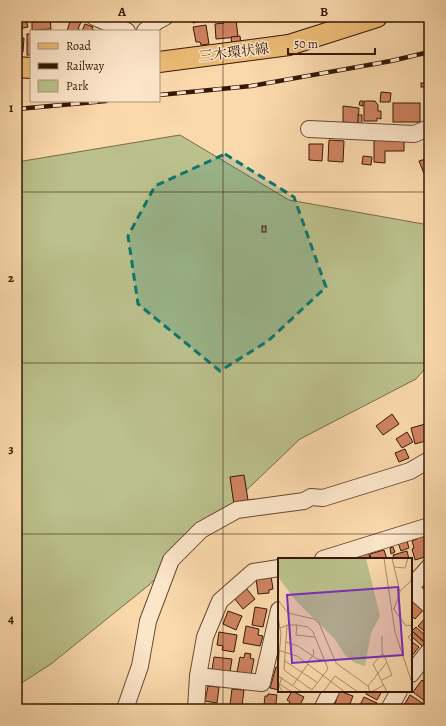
<svg xmlns="http://www.w3.org/2000/svg" width="446" height="726" font-family="Alegreya,'Noto Serif JP',serif">
<rect width="100%" height="100%" fill="#fad9ad"/>
<filter id="stains"><feTurbulence type="fractalNoise" baseFrequency=".005" numOctaves="4"/><feColorMatrix values="0 0 0 0 .2 0 0 0 0 .09 0 0 0 0 .02 0 0 0 .5 -.17"/></filter>
<radialGradient id="worn" r=".72"><stop offset=".6" stop-color="#630" stop-opacity="0"/><stop offset="1" stop-color="#630" stop-opacity=".3"/></radialGradient>
<polygon fill="#bbc08c" stroke="#786c48" points="180,135 289,200 429,225 429,364 416,379 300,439 234,502 149,585 51,664 17,686 17,162"/>
<g fill="#d08362" stroke="#361705">
<polygon points="17,17 25,17 28,27 18,29"/>
<polygon points="32,17 50,17 51,29 32,30"/>
<polygon points="191,17 200,17 201,21 193,23"/>
<polygon points="71,18 81,22 78,29 80,30 80,31 67,31"/>
<polygon points="236,19 238,37 216,39 215,24 224,23 224,20"/>
<polygon points="85,24 93,27 92,29 96,31 82,31"/>
<polygon points="206,25 209,44 201,45 200,42 196,42 193,27"/>
<rect x="27" y="34" width="4" height="21"/>
<polygon points="240,36 241,44 232,45 231,37"/>
<polygon points="17,38 24,38 23,52 17,52"/>
<rect x="421" y="83" width="8" height="4"/>
<polygon points="381,92 391,93 390,102 380,102"/>
<polygon points="360,101 363,101 363,106 359,105"/>
<polygon points="364,101 375,101 378,105 378,111 381,111 381,119 377,118 377,121 364,121"/>
<rect x="393" y="103" width="27" height="19"/>
<polygon points="343,106 359,108 358,123 343,122"/>
<rect x="358" y="115" width="4" height="9"/>
<polygon points="374,138 404,139 404,151 385,151 385,163 374,162"/>
<polygon points="329,140 344,141 343,162 328,161"/>
<polygon points="309,144 323,144 322,161 309,160"/>
<polygon points="363,156 372,157 371,165 362,164"/>
<polygon points="429,158 429,175 425,176 419,161"/>
<rect x="262" y="226" width="4" height="6"/>
<polygon points="392,414 399,424 383,435 376,426"/>
<polygon points="429,423 429,440 415,444 411,428"/>
<polygon points="407,432 413,442 402,448 396,439"/>
<polygon points="405,449 409,458 399,462 395,453"/>
<polygon points="244,475 248,500 234,505 230,477"/>
<polygon points="424,535 429,549 427,550 428,556 415,560 412,549 414,548 412,541 417,539 416,538"/>
<polygon points="407,541 409,548 401,551 398,543"/>
<polygon points="393,547 395,552 391,554 390,548"/>
<polygon points="384,550 387,559 371,559 370,554"/>
<polygon points="407,551 409,559 394,559 393,555"/>
<polygon points="368,552 370,558 359,559 358,555"/>
<polygon points="271,576 273,589 269,590 269,593 258,594 256,578"/>
<polygon points="429,582 429,598 421,591"/>
<polygon points="246,588 255,599 243,609 234,598"/>
<polygon points="415,600 425,608 415,619 411,615 411,604"/>
<polygon points="255,607 267,609 263,627 252,625"/>
<polygon points="228,611 242,616 236,630 223,624"/>
<polygon points="428,615 429,616 429,635 418,626"/>
<polygon points="246,626 259,629 258,635 263,636 260,646 243,643"/>
<polygon points="416,627 429,639 426,643 412,631"/>
<polygon points="412,631 425,643 422,646 411,636"/>
<polygon points="219,632 237,635 234,652 222,650 223,646 217,645"/>
<polygon points="411,641 419,647 411,657"/>
<polygon points="245,653 251,654 250,658 254,659 251,675 237,672 240,657 244,658"/>
<polygon points="214,657 232,659 230,672 212,670"/>
<polygon points="276,667 279,668 279,690 270,688"/>
<polygon points="429,671 429,680 426,677"/>
<polygon points="422,680 429,685 429,698 426,702 413,692"/>
<polygon points="208,686 219,687 217,703 205,701"/>
<polygon points="232,689 244,690 242,706 230,705"/>
<polygon points="292,691 304,697 298,709 286,708 290,702 287,700"/>
<polygon points="339,691 353,696 350,704 352,705 351,709 337,708 338,705 335,704"/>
<polygon points="367,691 382,691 377,700 366,694"/>
<polygon points="268,694 277,695 275,709 266,709 267,705 264,705 265,696 268,696"/>
<polygon points="410,695 424,704 421,709 407,709 403,707"/>
<polygon points="364,697 377,703 374,709 358,709"/>
<polygon points="203,705 216,707 216,709 202,709"/>
<polygon points="223,707 238,709 223,709"/>
</g>
<g fill="none" stroke-linecap="round" stroke-linejoin="round">
<defs>
<g id="minor">
<polyline points="94,17 127,31"/>
<polyline points="145,31 156,22 165,17"/>
<polyline points="309,129 414,134 429,128"/>
<polyline points="323,559 429,526"/>
<polyline points="411,587 429,567"/>
<polyline points="411,589 429,605"/>
<polyline points="411,674 429,651"/>
<polyline points="198,676 262,683 279,610"/>
<polyline points="125,709 140,666 148,621 171,560 201,530 237,510 304,501 311,497 323,498 410,471 429,460"/>
<polyline points="196,709 198,676 205,637 220,601 253,572 279,568"/>
<polyline points="322,709 331,691"/>
<polyline points="389,709 399,691"/>
</g>
<g id="major">
<polyline points="159,62 289,45 377,17"/>
<polyline points="17,67 31,68"/>
</g>
</defs>
<use href="#minor" stroke="#67482f" stroke-width="18"/>
<use href="#major" stroke="#361705" stroke-width="22"/>
<use href="#minor" stroke="#fce6ca" stroke-width="16"/>
<use href="#major" stroke="#edbc76" stroke-width="20"/>
<defs>
<g id="rail">
<polyline points="159,95 251,86 391,61 429,52"/>
<polyline points="17,109 106,101"/>
</g>
</defs>
<use href="#rail" stroke="#361705" stroke-width="4.5"/>
<use href="#rail" stroke="#fce6ca" stroke-width="3" stroke-dasharray="9" stroke-linecap="butt"/>
</g>
<path fill="#0f766e" fill-opacity="0.2" stroke="#0f766e" stroke-width="3" stroke-dasharray="8 5" stroke-linejoin="round" d="M 225,154 L 294,197 L 326,287 L 268,341 L 220,371 L 138,304 L 128,236 L 155,186 Z"/>
<path fill="none" stroke="#361705" stroke-width="1" stroke-opacity="0.55" d="M 223,17 L 223,709M 17,192 L 429,192M 17,363 L 429,363M 17,534 L 429,534"/>
<g text-anchor="middle" stroke-width="3" stroke-linejoin="round" paint-order="stroke">
<g font-size="14" fill="#361705" stroke="#fce6ca">
<text transform="translate(234 52) rotate(-7)" y="5">三木環状線</text>
</g>
</g>
<g transform="translate(278 558)">
<rect width="134" height="134" fill="#fad9ad"/>
<path d="M 0,0 L 88,0 L 102,58 L 93,75 L 87,108 L 77,105 L 67,97 L 56,80 L 19,44 L 0,19 Z" fill="#bbc08c"/>
<path fill="none" stroke="#ac8b6a" stroke-width="1" d="M 106,0 L 117,74 L 134,125M 114,0 L 122,34 L 116,51M 116,9 L 127,10 L 130,0M 133,23 L 134,10M 122,33 L 134,22M 0,42 L 10,55 L 36,61 L 41,65 L 58,105 L 90,128 L 92,134M 115,50 L 128,68 L 132,67 L 134,69M 0,59 L 3,76 L 0,110M 19,67 L 18,77 L 36,79M 0,71 L 9,67 L 19,67 L 30,69 L 35,74 L 50,111 L 34,132 L 6,112 L 9,67M 134,75 L 130,79 L 134,84M 8,84 L 20,88 L 39,101 L 45,102M 0,92 L 19,98 L 67,134M 105,95 L 95,106 L 109,134M 7,103 L 40,125M 29,105 L 36,96 L 35,91M 0,118 L 24,134M 4,119 L 1,128 L 5,134M 104,122 L 114,117 L 109,105M 0,125 L 14,134M 15,127 L 30,106M 90,128 L 109,104 L 104,94 L 104,78M 45,134 L 57,118 L 80,134M 93,134 L 106,127"/>
<path fill="#7b2cbf" fill-opacity="0.15" stroke="#7b2cbf" stroke-width="2" d="M 120,29 L 125,97 L 14,105 L 9,37 Z"/>
<rect width="134" height="134" fill="none" stroke="#361705" stroke-width="2"/>
</g>
<rect width="446" height="726" fill="none" stroke="#fad9ad" stroke-width="44"/>
<rect x="30" y="30" width="130" height="72" fill="#fce6ca" stroke="#ad937b"/>
<rect x="38" y="43" width="20" height="6" fill="#edbc76" stroke="#ad937b"/>
<text x="66" y="50" font-size="12" fill="#361705">Road</text>
<rect x="38" y="63" width="20" height="6" fill="#361705" stroke="#ad937b"/>
<text x="66" y="70" font-size="12" fill="#361705">Railway</text>
<rect x="38" y="80" width="20" height="12" fill="#bbc08c" stroke="#ad937b"/>
<text x="66" y="90" font-size="12" fill="#361705">Park</text>
<path d="M288 48v6h87v-6" fill="none" stroke="#361705" stroke-width="2"/>
<text x="294" y="48" font-size="12" fill="#361705" stroke="#fce6ca" stroke-width="3" paint-order="stroke">50 m</text>
<rect x="22" y="22" width="402" height="682" fill="none" stroke="#361705" stroke-width="1.5"/>
<g font-size="13" text-anchor="middle" font-weight="bold" fill="#361705">
<text x="122" y="16">A</text>
<text x="324" y="16">B</text>
<text x="11" y="112">1</text>
<text x="11" y="282">2</text>
<text x="11" y="453">3</text>
<text x="11" y="623">4</text>
</g>
<rect width="100%" height="100%" filter="url(#stains)"/>
<rect width="100%" height="100%" fill="url(#worn)"/>
</svg>
